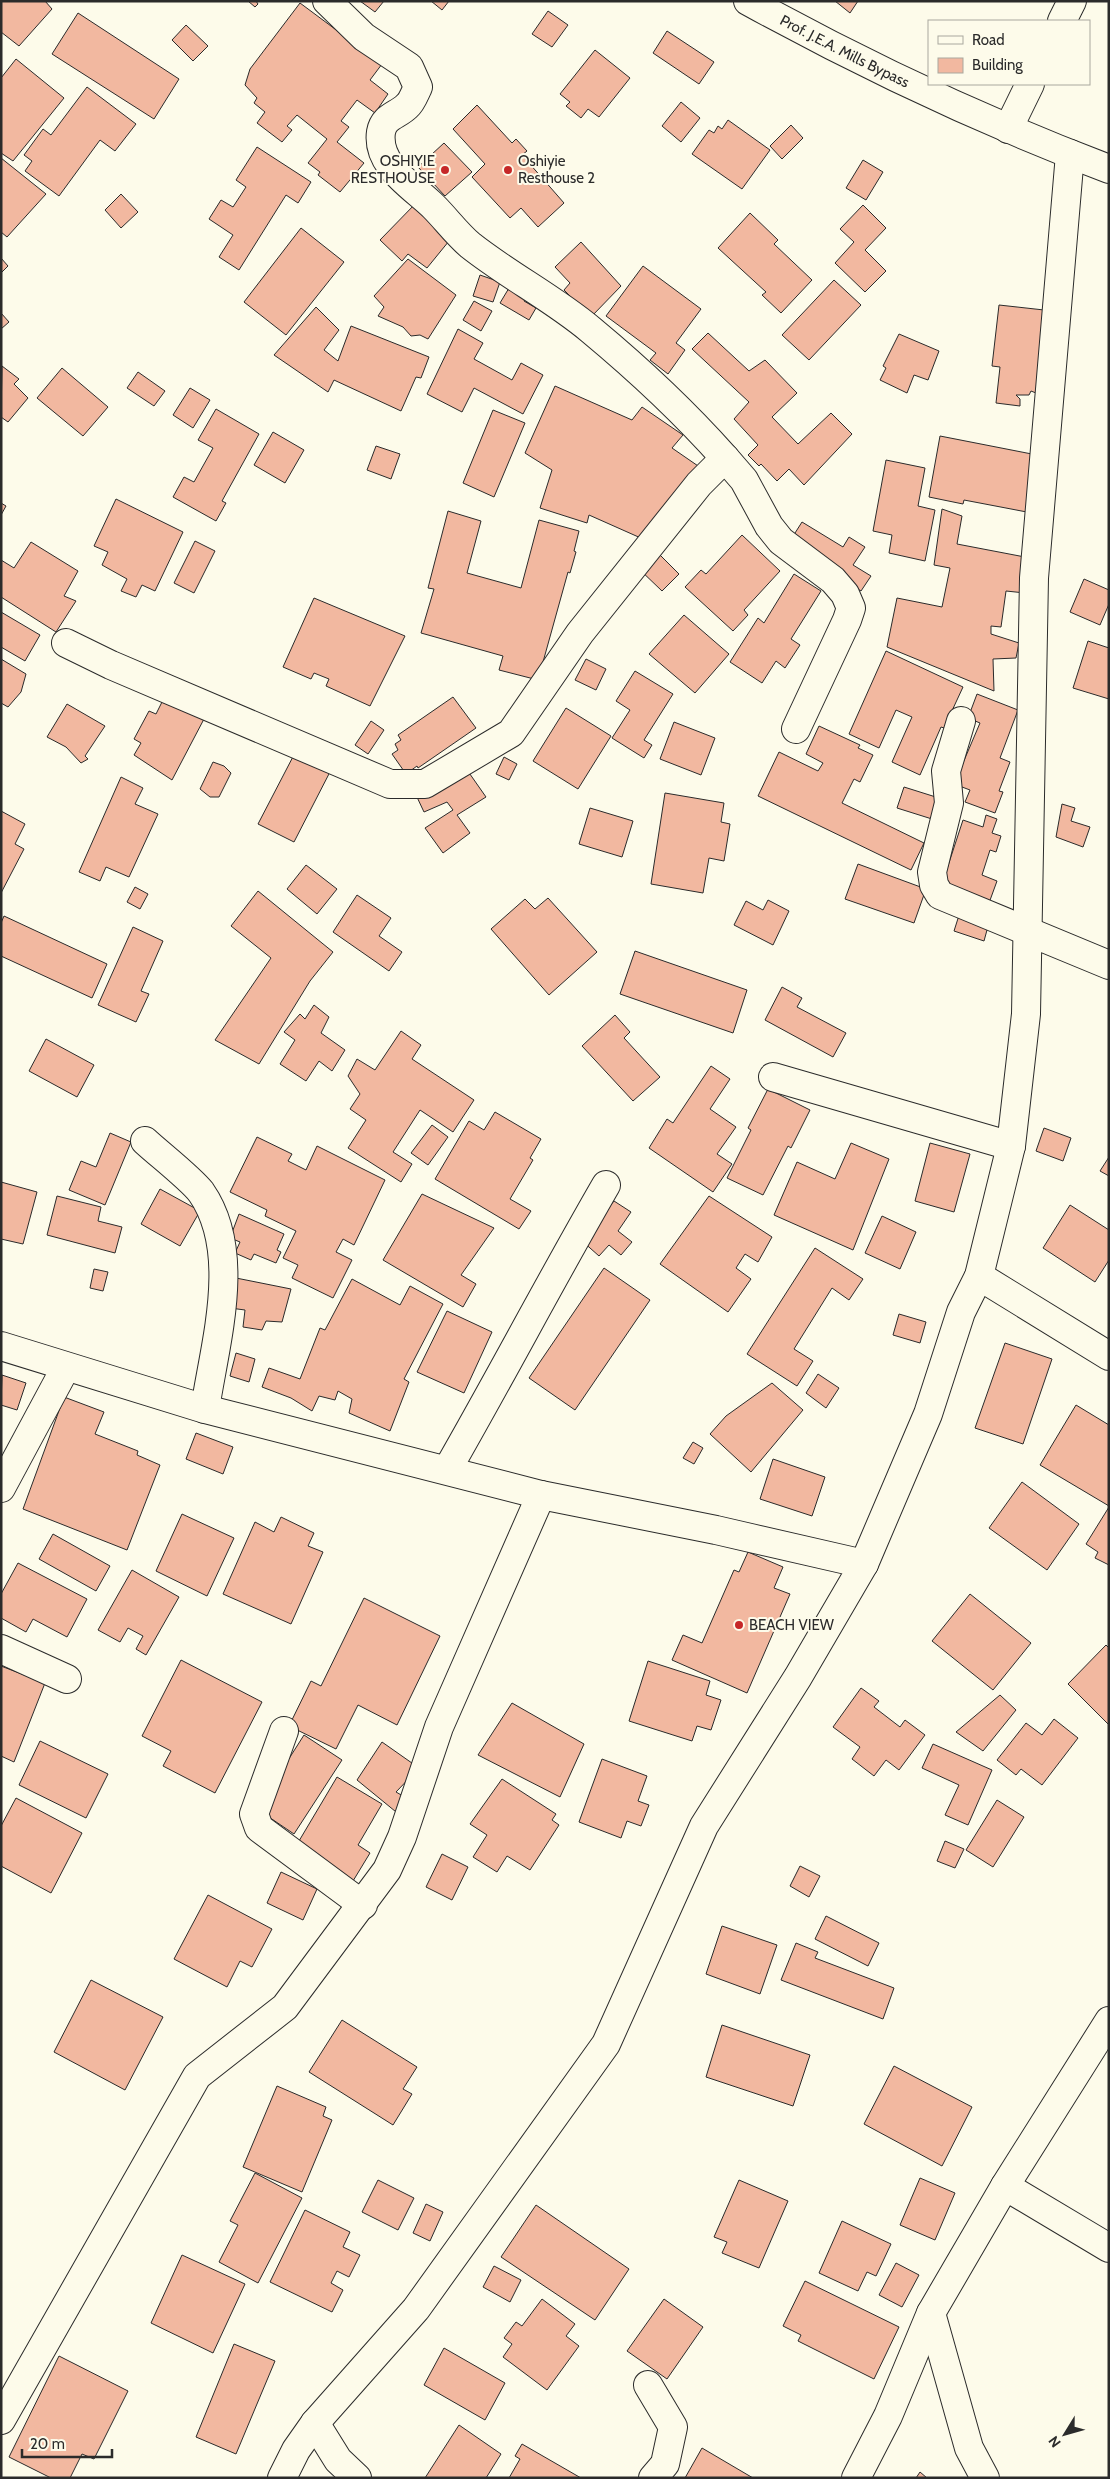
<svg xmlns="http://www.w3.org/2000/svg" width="1110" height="2479" font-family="Cabin,sans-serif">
<rect width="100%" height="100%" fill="#fdfbea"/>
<g fill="#f2b8a0" stroke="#2b2b2b">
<polygon points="1,1 45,1 52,9 19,46 1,32"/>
<polygon points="248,1 256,1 258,4 255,7"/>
<polygon points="360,1 384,1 375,12"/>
<polygon points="431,1 449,1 442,10"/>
<polygon points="835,1 858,1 850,13"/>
<polygon points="300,3 382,64 370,80 388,94 375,113 357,100 341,121 349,127 337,142 364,163 340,192 318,175 320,172 308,163 327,139 297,115 287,126 292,130 282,142 257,123 265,112 254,103 257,98 245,85 250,69"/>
<polygon points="548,11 568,25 552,47 532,34"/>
<polygon points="78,13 179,79 154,119 52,54"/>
<polygon points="186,25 208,46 193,61 172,40"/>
<polygon points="667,31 714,62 699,84 653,53"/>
<polygon points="595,50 630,78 599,117 588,109 581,118 566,106 570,102 560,94"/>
<polygon points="16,59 64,98 13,161 1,153 1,78"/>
<polygon points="87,87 136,124 115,151 100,140 59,196 25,171 32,161 24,155 43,129 51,135"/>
<polygon points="681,102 700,118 681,142 662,126"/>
<polygon points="477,105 512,143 516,139 527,151 522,155 564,203 538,227 521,208 510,218 472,177 485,164 453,129"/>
<polygon points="728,120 770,150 742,189 692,154 709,130 714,133 718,126 722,129"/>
<polygon points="791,125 803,138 782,159 770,146"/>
<polygon points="444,143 472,172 445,196 418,167"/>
<polygon points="257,147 311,182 298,203 286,195 239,270 219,257 233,235 209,219 221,200 233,207 246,187 236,180"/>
<polygon points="1,158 46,194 7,237 1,232"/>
<polygon points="863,160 883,172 866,200 846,188"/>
<polygon points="121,194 138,212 121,228 105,210"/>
<polygon points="417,202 444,223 437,231 449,241 427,268 408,254 402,261 380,240"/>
<polygon points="863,205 886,228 865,250 886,271 865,292 835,263 854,242 840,229"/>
<polygon points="750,213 778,240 774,244 812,280 781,313 762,295 766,292 718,248"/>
<polygon points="301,228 344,262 286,335 244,302"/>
<polygon points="581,242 621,286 591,317 564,290 570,283 555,267"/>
<polygon points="1,258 8,266 1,273"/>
<polygon points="408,259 456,295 428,339 420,335 411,336 403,327 378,316 384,307 374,296"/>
<polygon points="643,266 701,309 676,343 685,350 668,374 650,360 656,353 606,316"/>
<polygon points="480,275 500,282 493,302 473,296"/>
<polygon points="834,280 861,305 809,360 782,335"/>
<polygon points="512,283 529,293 524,301 536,308 529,320 500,303"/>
<polygon points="474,301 492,311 481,331 463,320"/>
<polygon points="999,305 1044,310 1036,393 1031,391 1029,395 1016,395 1020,399 1020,406 996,403 1000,367 992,366"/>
<polygon points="316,307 339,330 324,350 338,361 351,326 429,357 421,378 416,377 401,411 334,380 328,392 274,355"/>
<polygon points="1,313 9,322 1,329"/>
<polygon points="458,329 483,343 474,359 512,380 521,363 543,375 523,414 474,388 462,412 427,394"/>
<polygon points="708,333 749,371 765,360 797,393 772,417 798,444 831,413 852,434 804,485 789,469 777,481 761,464 759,466 748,455 758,445 734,419 749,402 692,349"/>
<polygon points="899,334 939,351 928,380 914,375 907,393 880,380 886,368 883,366"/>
<polygon points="2,366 19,379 14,384 28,398 8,422 1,417"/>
<polygon points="62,368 108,407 83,436 37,398"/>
<polygon points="138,372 165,391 154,406 127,388"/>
<polygon points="555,386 632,420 642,407 683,435 672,448 701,468 643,539 589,515 587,523 540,508 552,470 525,453"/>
<polygon points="190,388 210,400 193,428 173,415"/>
<polygon points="216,409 259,434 222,501 226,503 216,521 173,497 184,477 194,482 213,448 198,440"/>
<polygon points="493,410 525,423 494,497 463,483"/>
<polygon points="273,432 304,450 285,483 254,465"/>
<polygon points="940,436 1042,456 1032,513 964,500 963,504 929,497"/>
<polygon points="376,446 400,454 391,479 367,470"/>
<polygon points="886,460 925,468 918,506 935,510 925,561 889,553 892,535 873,531"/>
<polygon points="116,499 183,532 155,591 142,585 136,597 121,591 127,579 102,565 108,552 94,546"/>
<polygon points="1,503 6,506 1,515"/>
<polygon points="942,509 962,516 957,544 1030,558 1025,593 1006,591 1001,627 991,626 991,634 1019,643 1016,658 993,659 994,691 887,647 897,598 942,607 950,568 934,565"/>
<polygon points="448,511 481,521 467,573 521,588 539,520 579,531 574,551 576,552 570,573 568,572 538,680 499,670 503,656 421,633 434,589 428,588"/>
<polygon points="802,522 843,547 849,537 865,547 853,565 871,576 861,591 788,544"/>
<polygon points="742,535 780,571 744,610 748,615 733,631 685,587 701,570 706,574"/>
<polygon points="195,541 215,551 194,593 174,583"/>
<polygon points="31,542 78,571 64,596 76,601 56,632 1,597 1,560 14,568"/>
<polygon points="654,549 679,574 662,591 637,567"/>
<polygon points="794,574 821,591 791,639 800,645 785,668 776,661 762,683 730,662 758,618 764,623"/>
<polygon points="1084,579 1109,590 1109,604 1100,625 1070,612"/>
<polygon points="314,598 405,636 370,706 326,686 329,679 314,673 311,679 283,667"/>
<polygon points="1,612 40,635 25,661 1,647"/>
<polygon points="684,615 729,654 695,693 649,654"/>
<polygon points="1088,641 1109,648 1109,699 1073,688"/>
<polygon points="886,651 963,687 944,728 941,727 920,775 892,762 912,717 896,710 879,748 849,734"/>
<polygon points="1,659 26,674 21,692 8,707 1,703"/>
<polygon points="586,659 606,669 596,690 575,680"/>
<polygon points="635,671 673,694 644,740 652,745 644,758 612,738 630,710 616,701"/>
<polygon points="977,694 1018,710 1000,758 1010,762 999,791 1003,792 995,813 965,802 970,790 954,784 980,723 968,718"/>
<polygon points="453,697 476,728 418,768 417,766 406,774 392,754 398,750 395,744 401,740 398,735"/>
<polygon points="162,702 204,719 172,780 134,755 141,743 134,739 149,711 156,714"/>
<polygon points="67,704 105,726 85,756 88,759 81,763 66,747 47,737"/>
<polygon points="566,708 611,736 578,789 533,761"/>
<polygon points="371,721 384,730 368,754 355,745"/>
<polygon points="674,722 715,738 701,775 660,759"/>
<polygon points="819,726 860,745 858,748 873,755 860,782 854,779 842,803 924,843 911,870 758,796 779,752 818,771 823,763 806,754"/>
<polygon points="297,749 332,768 294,842 258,824"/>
<polygon points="504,757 517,764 509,780 496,774"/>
<polygon points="213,762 224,766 231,773 219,797 210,797 200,789"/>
<polygon points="465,767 486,797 457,815 470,833 443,853 425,828 453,810 447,802 424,812 416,795"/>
<polygon points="121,777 143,788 135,804 158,814 129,877 106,867 100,881 79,872"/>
<polygon points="904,787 939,798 932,819 897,808"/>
<polygon points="665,793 724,803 721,822 730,824 724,861 709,858 703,893 651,884"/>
<polygon points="1062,804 1075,808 1071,821 1090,827 1083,847 1056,837"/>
<polygon points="590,808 633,821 622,857 579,844"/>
<polygon points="1,811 25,824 15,844 24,849 1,893"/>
<polygon points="986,815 997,819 992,833 1001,836 996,852 990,850 982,875 997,881 989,903 941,887 963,820 983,827"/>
<polygon points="858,864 926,889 914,923 845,899"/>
<polygon points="306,865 337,889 317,914 287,889"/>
<polygon points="135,887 148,894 140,909 127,902"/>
<polygon points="258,891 333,952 310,981 259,1064 215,1040 271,958 231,926"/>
<polygon points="357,895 391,918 379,936 402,952 389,971 333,932"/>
<polygon points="548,898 597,952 549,995 491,929 525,899 535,909"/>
<polygon points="768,900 789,911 773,945 734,925 746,901 763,910"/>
<polygon points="961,909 990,919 984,941 954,931"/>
<polygon points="4,916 107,964 92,998 1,956 1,923"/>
<polygon points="133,927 163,941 141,991 149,994 136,1022 98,1005"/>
<polygon points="635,951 747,990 733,1033 620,994"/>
<polygon points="782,987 802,998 797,1007 846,1033 833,1057 765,1020"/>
<polygon points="314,1005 329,1017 321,1033 345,1050 332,1071 319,1061 306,1081 280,1064 295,1040 284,1032 300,1014 305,1019"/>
<polygon points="615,1015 630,1032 624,1038 660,1077 633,1101 582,1046"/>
<polygon points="401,1031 421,1045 412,1059 474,1100 453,1132 420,1110 393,1152 412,1164 401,1182 348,1148 366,1120 350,1109 360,1094 348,1076 357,1059 375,1070"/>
<polygon points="46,1039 94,1065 77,1097 29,1071"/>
<polygon points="711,1066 730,1079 710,1109 736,1127 717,1154 732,1164 713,1192 649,1148 667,1119 673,1123"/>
<polygon points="768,1089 810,1110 791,1148 788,1146 763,1195 727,1178 751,1130 748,1128"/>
<polygon points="495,1112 541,1139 530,1158 533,1160 510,1199 531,1211 519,1229 435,1179 469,1121 484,1130"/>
<polygon points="432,1125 448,1137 428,1165 411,1153"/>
<polygon points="1044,1128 1071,1138 1063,1161 1036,1151"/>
<polygon points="110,1133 131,1142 105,1205 69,1190 81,1161 96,1167"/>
<polygon points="257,1137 292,1154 288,1161 306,1170 317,1146 385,1180 354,1245 343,1239 336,1252 352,1260 333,1298 292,1278 298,1265 283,1258 296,1231 265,1216 267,1210 230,1192"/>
<polygon points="851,1143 889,1159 853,1250 774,1215 797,1162 835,1179"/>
<polygon points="930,1143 970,1154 954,1212 915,1201"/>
<polygon points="1109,1157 1109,1176 1100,1171"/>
<polygon points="1,1182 37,1192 23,1244 1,1239"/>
<polygon points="160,1189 200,1211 180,1246 141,1224"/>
<polygon points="422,1194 494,1228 461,1275 476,1284 463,1307 383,1260"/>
<polygon points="57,1196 101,1207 98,1221 122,1227 115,1253 47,1235"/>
<polygon points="709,1196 772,1237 758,1262 745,1254 736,1268 751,1279 728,1312 660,1264"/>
<polygon points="614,1201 631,1212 618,1231 632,1242 621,1255 609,1245 599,1256 581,1240"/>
<polygon points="1070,1205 1109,1230 1109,1260 1095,1282 1043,1248"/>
<polygon points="239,1214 284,1234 277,1250 281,1252 276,1263 254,1254 251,1260 235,1253 240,1242 230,1238"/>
<polygon points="882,1216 916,1232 900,1269 865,1253"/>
<polygon points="815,1248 863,1279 849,1300 832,1288 794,1349 813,1361 797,1386 747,1354"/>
<polygon points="604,1268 650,1300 575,1410 529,1378"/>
<polygon points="94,1269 108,1272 103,1291 90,1288"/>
<polygon points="236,1278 291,1289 282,1322 266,1321 262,1330 243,1327 245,1310 230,1308"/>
<polygon points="352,1279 400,1305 410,1286 443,1304 404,1379 409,1382 390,1431 349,1413 352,1399 338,1391 335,1400 319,1396 312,1411 291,1398 262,1387 269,1368 300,1379 320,1328 325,1330"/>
<polygon points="447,1311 492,1332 464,1393 417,1372"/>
<polygon points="899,1314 926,1322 920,1343 893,1335"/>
<polygon points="1005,1343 1052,1359 1023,1444 975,1428"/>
<polygon points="236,1353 255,1359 249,1382 230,1376"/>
<polygon points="818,1374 839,1388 826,1408 806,1393"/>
<polygon points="2,1375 26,1383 17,1410 1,1405"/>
<polygon points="772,1383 803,1410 751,1472 710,1434 726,1416"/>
<polygon points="64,1397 104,1412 95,1434 138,1451 137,1455 160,1465 127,1550 23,1509"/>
<polygon points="1076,1405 1109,1425 1109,1506 1040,1465"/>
<polygon points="196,1433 233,1447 223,1474 186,1459"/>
<polygon points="693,1442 703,1448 694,1464 683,1458"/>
<polygon points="773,1459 825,1477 812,1516 760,1499"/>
<polygon points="1022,1482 1079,1524 1047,1570 989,1528"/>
<polygon points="1109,1507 1109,1565 1095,1558 1098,1552 1086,1544"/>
<polygon points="182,1514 234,1538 207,1596 156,1571"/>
<polygon points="281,1517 314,1533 308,1546 323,1552 291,1624 223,1594 255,1522 274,1532"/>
<polygon points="53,1534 110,1566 96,1591 39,1559"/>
<polygon points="748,1552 783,1567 774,1588 790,1594 747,1693 672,1660 683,1635 702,1643 734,1570 739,1572"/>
<polygon points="18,1563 87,1599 67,1637 33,1619 26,1632 1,1618 1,1594"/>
<polygon points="132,1570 179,1597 146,1655 136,1649 143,1636 128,1628 120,1642 98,1630"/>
<polygon points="970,1594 1031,1643 993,1690 932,1641"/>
<polygon points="364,1598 440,1636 397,1725 358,1705 336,1749 289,1726 311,1681 321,1686"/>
<polygon points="1106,1645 1109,1648 1109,1725 1068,1684"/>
<polygon points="181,1660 262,1702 215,1793 163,1766 171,1751 142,1736"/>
<polygon points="648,1661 710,1681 706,1695 721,1700 711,1730 697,1726 692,1741 629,1721"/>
<polygon points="1,1666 45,1683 14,1762 1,1756"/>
<polygon points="861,1688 879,1701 874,1707 900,1727 905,1720 925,1735 899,1770 886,1760 874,1776 852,1759 860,1747 833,1727"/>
<polygon points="1000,1695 1016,1710 983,1751 956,1732"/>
<polygon points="512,1703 584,1744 560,1797 478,1755"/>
<polygon points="1054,1719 1078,1738 1042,1785 1021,1769 1016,1775 997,1760 1026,1723 1042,1735"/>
<polygon points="304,1735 342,1760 294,1834 257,1809"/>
<polygon points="40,1741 108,1774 86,1818 19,1785"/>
<polygon points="382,1742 419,1768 396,1792 410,1800 401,1816 357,1780"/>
<polygon points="933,1744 992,1770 968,1825 945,1815 959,1785 922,1768"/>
<polygon points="602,1759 647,1776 638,1801 649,1805 641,1826 627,1821 621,1838 579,1822"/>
<polygon points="337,1777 382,1804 358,1845 370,1853 353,1881 296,1846"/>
<polygon points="502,1779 556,1814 552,1820 559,1825 530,1870 507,1856 497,1872 473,1857 487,1835 470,1824"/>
<polygon points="16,1798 82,1833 51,1893 1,1866 1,1826"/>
<polygon points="997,1800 1024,1817 993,1867 966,1850"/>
<polygon points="945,1841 964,1849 955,1868 937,1861"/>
<polygon points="442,1854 468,1867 452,1900 426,1887"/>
<polygon points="800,1866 820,1876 809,1897 790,1886"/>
<polygon points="281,1872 317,1889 303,1920 267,1903"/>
<polygon points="208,1895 272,1929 252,1967 240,1961 227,1987 174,1959"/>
<polygon points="826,1916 879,1943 868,1966 815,1939"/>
<polygon points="722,1926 777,1945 760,1994 706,1974"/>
<polygon points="796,1943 818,1952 815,1958 894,1988 883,2019 781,1980"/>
<polygon points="91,1980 163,2017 125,2090 54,2052"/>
<polygon points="342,2020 417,2067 403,2089 412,2094 393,2125 309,2072"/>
<polygon points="722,2025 810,2055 793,2106 706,2077"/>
<polygon points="894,2066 972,2107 942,2166 864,2124"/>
<polygon points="277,2086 326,2107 323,2116 332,2120 302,2192 243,2167"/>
<polygon points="255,2173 302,2198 258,2283 219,2262 238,2225 230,2221"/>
<polygon points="920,2178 955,2193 935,2240 900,2225"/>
<polygon points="378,2180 414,2198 398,2230 362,2212"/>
<polygon points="739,2180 788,2201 759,2268 722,2253 727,2242 714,2237"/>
<polygon points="426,2204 443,2212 430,2241 413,2233"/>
<polygon points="536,2205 629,2269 595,2320 501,2257"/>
<polygon points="305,2210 350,2232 343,2247 360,2255 349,2277 337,2271 331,2283 343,2290 332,2312 270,2282"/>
<polygon points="842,2221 891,2244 876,2276 867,2272 858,2291 819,2273"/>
<polygon points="182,2255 245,2284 213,2353 151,2323"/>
<polygon points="896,2263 919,2275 902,2307 879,2295"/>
<polygon points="494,2266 521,2280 510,2302 483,2287"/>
<polygon points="805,2281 899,2327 874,2379 798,2341 801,2335 783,2326"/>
<polygon points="542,2299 575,2324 566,2336 579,2346 547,2390 503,2357 512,2344 504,2338 516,2322 522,2326"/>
<polygon points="664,2299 703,2327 667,2379 627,2351"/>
<polygon points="234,2344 275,2361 236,2454 196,2437"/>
<polygon points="444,2348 505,2383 485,2420 424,2385"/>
<polygon points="59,2356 128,2391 94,2459 82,2454 70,2478 51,2478 9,2457"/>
<polygon points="459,2425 501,2454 486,2478 425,2478"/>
<polygon points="522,2444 581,2478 509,2478 520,2459 515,2456"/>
<polygon points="702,2448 753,2478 685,2478"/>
<polygon points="920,2472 927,2478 916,2478"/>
</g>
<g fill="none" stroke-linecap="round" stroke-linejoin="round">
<defs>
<g id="street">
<path d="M 327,1 L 364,37 L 409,67 L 418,87 C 415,93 412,102 407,106 C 397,116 384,116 381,132 C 376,166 414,187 434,207 C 446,219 457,234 470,245 C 509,276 553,298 591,330 C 638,369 684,412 725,458"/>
<polyline points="1062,21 1072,1"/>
<polyline points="1008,129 1030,84"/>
<polyline points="66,643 111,665 390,784 425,784 511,733 580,633 699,484 725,458 744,480 769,526 781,541 833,580 845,594 851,608 847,620 796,729"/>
<polyline points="961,721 946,771 949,803 932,872 934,885 940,895 1109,965"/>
<polyline points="773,1077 1011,1146"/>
<path d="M 145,1141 C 159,1154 190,1178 201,1192 C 243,1252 215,1342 205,1409"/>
<polyline points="979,1276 1109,1356"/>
<polyline points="1,1346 205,1409 541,1495 716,1530 864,1564"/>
<path d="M 447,1470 C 501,1376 551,1280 606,1185"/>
<polyline points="1,1488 66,1367"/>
<polyline points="1,1649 67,1679"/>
<polyline points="284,1731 254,1814 259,1828 363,1905"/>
<polyline points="1005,2186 1109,2248"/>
<polyline points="931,2313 969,2448 985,2478"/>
<polyline points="648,2385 673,2427 665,2464 653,2478"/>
<polyline points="1,2420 197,2076 285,2007 387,1870 402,1837 439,1727 541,1495"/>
<polyline points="315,2423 338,2460 357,2478"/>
<polyline points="282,2478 296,2450 315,2423 416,2309 606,2044 704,1826 798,1677 864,1564 928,1414 961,1312 979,1276 1011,1146 1026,1014 1034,578 1070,154"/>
<polyline points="856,2478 888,2416 931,2313 1005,2186 1109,2021"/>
</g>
<g id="secondary">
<path id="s1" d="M 748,1 C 864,65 985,122 1109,169"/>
</g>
</defs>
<use href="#street" stroke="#2b2b2b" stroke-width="30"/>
<use href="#secondary" stroke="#2b2b2b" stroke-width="30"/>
<use href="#street" stroke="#fdfbea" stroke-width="28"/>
<use href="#secondary" stroke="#fdfbea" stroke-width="28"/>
</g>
<g fill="#c62828" stroke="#fdfbea" stroke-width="2">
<circle cx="445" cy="170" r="5"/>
<circle cx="508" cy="170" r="5"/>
<circle cx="739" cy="1625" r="5"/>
</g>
<g text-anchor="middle" stroke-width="4" stroke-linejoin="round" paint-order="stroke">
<g font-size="15" fill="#2b2b2b" stroke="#fdfbea">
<text dy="5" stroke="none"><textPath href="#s1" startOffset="109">Prof. J.E.A. Mills Bypass</textPath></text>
</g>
<g font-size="15" fill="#2b2b2b" stroke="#fdfbea" text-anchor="start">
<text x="435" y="166" text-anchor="end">OSHIYIE<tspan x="435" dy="17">RESTHOUSE</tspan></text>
<text x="518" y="166">Oshiyie<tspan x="518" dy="17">Resthouse 2</tspan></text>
<text x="749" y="1630">BEACH VIEW</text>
</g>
</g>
<rect width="1110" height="2479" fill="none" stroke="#2b2b2b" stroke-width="5"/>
<rect x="928" y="20" width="162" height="65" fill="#fdfbea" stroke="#a9a89e"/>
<rect x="938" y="36" width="25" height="8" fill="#fdfbea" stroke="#a9a89e"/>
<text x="972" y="45" font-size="15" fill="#2b2b2b">Road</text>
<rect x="938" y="58" width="25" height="15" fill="#f2b8a0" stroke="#a9a89e"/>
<text x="972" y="70" font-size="15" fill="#2b2b2b">Building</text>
<g transform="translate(1065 2434) rotate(233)" stroke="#fdfbea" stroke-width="4" paint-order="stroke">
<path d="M0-4L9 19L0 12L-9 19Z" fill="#2b2b2b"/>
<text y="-8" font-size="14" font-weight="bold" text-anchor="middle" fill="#2b2b2b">N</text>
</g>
<path d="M22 2449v8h90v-8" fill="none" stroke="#2b2b2b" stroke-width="2.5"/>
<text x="30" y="2449" font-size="15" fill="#2b2b2b" stroke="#fdfbea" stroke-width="4" paint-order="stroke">20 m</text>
</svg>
